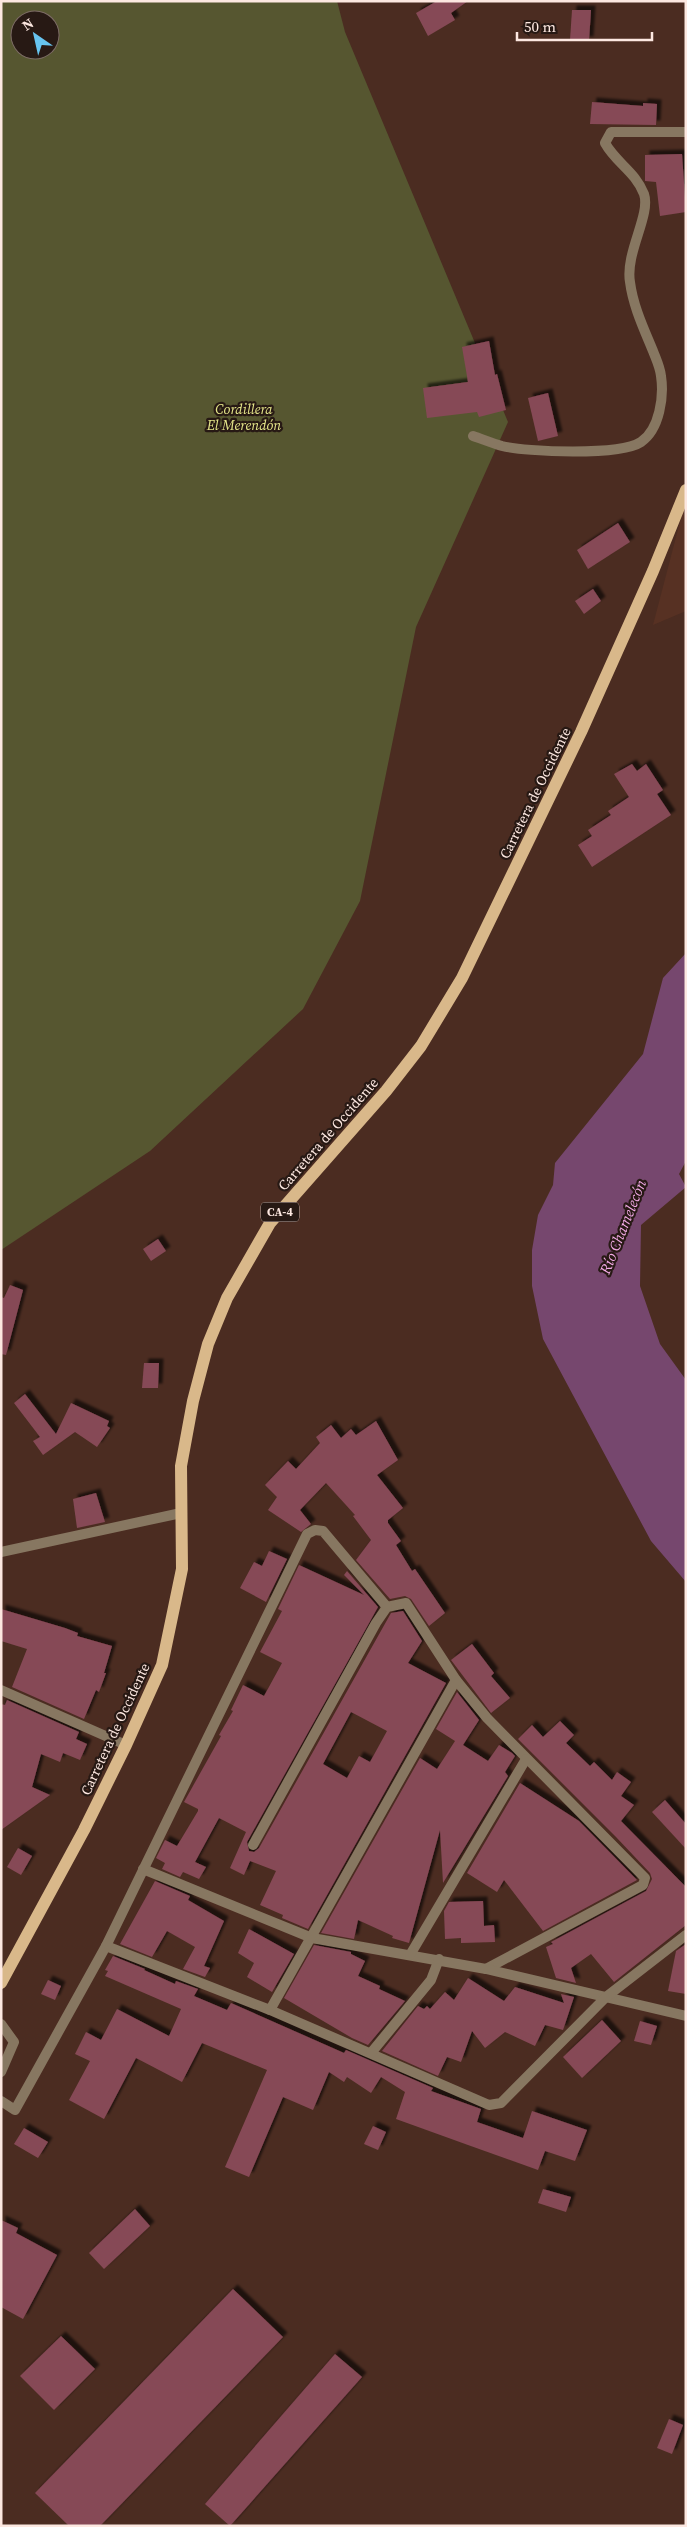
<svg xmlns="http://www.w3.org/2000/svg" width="687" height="2527" font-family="'Source Serif 4',serif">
<defs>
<filter id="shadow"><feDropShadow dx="4.5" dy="-4.5" stdDeviation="1" flood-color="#0009"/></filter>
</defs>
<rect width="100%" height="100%" fill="#4b2c21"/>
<polygon fill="#573123" points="686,499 686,611 653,625"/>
<path fill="#565630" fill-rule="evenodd" d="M 1,1 L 337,1 L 345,32 L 508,422 L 416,627 L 360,901 L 303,1009 L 150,1151 L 1,1250 ZM 20,20 L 50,20 L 50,50 L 20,50 Z"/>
<polygon fill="#76476e" points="686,953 686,1161 679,1174 686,1187 641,1225 640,1286 660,1344 686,1380 686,1582 651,1541 543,1339 532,1286 532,1250 538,1215 553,1185 555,1163 643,1054 663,978"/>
<g fill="#864956" fill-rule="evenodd" filter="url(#shadow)">
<polygon points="437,1 468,1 451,13 455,20 428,36 416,13"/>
<polygon points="572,10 591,10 589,41 570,40"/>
<polygon points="592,102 643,106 643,103 657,104 656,125 590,124"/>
<polygon points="682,154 686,212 660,216 656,182 645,181 645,155"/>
<polygon points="489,341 495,375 497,374 506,410 479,417 477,412 427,418 423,388 468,382 462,347"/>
<polygon points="548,393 558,436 538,441 528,398"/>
<polygon points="618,523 630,542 588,569 577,550"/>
<polygon points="593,589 601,601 584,614 575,601"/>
<polygon points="632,764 637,771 646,764 663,790 657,794 671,815 592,867 578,845 592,836 588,830 611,815 608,811 629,797 614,774"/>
<polygon points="158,1239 166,1251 151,1261 143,1249"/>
<polygon points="10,1285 23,1290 6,1355 1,1354 1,1297 4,1298"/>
<polygon points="144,1363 159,1363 158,1388 142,1388"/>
<polygon points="25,1394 56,1434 71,1403 109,1421 107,1426 110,1428 97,1447 75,1432 43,1455 33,1441 40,1437 14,1403"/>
<polygon points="376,1421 398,1460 377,1475 403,1508 388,1520 388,1523 401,1541 396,1545 412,1571 415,1569 445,1613 429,1626 411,1599 405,1596 390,1599 356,1560 371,1540 353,1516 355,1515 326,1483 300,1510 311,1524 301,1532 268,1510 277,1497 265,1485 288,1461 296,1469 320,1443 316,1437 331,1425 341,1438 351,1429 356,1435"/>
<polygon points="96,1493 105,1522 77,1528 73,1499"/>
<polygon points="269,1551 287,1559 266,1602 240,1588 254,1562 262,1566"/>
<path d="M 299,1565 L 364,1595 L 344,1575 L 347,1571 L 378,1607 L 247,1842 L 249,1851 L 254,1852 L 259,1848 L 391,1613 L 403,1611 L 422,1641 L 408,1663 L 446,1683 L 308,1929 L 282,1918 L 283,1915 L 260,1905 L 276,1871 L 250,1861 L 244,1875 L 230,1868 L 246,1832 L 219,1818 L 195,1862 L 206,1867 L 199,1879 L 183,1872 L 180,1877 L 162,1869 L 165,1863 L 156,1858 L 165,1840 L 177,1846 L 198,1811 L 198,1809 L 184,1802 L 221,1736 L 219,1735 L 233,1711 L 231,1710 L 243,1685 L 264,1696 L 282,1663 L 260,1652 L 282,1611 L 278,1609 ZM 351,1712 L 387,1731 L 370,1762 L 359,1756 L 347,1778 L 323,1764 Z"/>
<polygon points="1,1609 65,1628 78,1633 77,1636 112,1646 104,1673 106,1673 99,1692 96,1690 84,1719 12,1687 27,1649 1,1641"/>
<polygon points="472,1644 494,1673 491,1676 510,1698 491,1713 451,1660"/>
<polygon points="457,1692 479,1720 463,1745 488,1761 499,1745 512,1753 515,1756 505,1772 508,1776 443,1883 440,1830 409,1943 392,1938 393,1936 358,1920 354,1939 321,1933 420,1758 437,1769 455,1741 436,1729"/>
<polygon points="7,1700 79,1732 76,1739 87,1744 80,1760 63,1753 60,1762 41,1754 32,1787 50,1795 1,1830 1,1704 5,1705"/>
<polygon points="560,1721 574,1735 566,1743 590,1766 594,1762 612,1780 617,1772 631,1782 621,1796 634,1805 621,1821 686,1887 686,1925 614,1982 591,1954 571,1968 576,1983 556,1978 546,1947 553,1944 551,1942 646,1891 652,1879 650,1873 616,1837 518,1739 532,1725 543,1737"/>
<polygon points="520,1783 579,1821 637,1880 543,1931 504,1880 497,1892 467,1873"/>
<polygon points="665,1800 686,1824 686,1849 652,1812"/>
<polygon points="18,1848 32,1856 21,1875 7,1867"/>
<polygon points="155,1881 190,1896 188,1900 224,1921 204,1966 210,1968 205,1977 183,1969 195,1947 167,1931 152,1957 120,1944"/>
<polygon points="483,1901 484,1926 494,1925 495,1942 461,1943 461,1938 445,1939 444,1911 449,1902"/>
<polygon points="249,1929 294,1954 272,1992 247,1977 254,1963 238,1953"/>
<polygon points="686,1944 686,1994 668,1991 676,1951"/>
<polygon points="314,1945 351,1952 351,1954 365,1961 358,1976 380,1986 379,1989 405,2001 368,2045 352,2038 284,1998"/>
<polygon points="113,1956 145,1969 144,1970 175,1984 176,1981 198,1989 194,1996 227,2010 231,2003 344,2053 346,2050 433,2088 431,2091 481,2109 477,2122 523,2138 532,2111 587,2130 575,2161 545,2151 538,2170 468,2145 396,2119 405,2092 381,2077 371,2093 347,2077 344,2082 329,2072 313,2110 283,2097 249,2177 225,2167 267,2070 202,2043 182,2082 136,2058 104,2119 69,2100 90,2061 75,2054 86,2032 101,2040 117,2009 169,2036 181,2009 105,1976 108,1971 105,1970"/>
<polygon points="468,1978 504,2001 515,1987 564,2003 561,1994 574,1997 563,2030 545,2025 535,2046 505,2032 485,2048 472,2031 461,2062 447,2057 438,2076 382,2051 418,2006 424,2009 427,2006 430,2009 445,1992 454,2000"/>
<polygon points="48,1980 61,1986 55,2000 41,1994"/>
<polygon points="602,2020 621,2041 582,2078 563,2057"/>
<polygon points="640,2021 657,2026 651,2045 634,2041"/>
<polygon points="373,2126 386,2132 378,2150 364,2144"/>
<polygon points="24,2128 48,2142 38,2158 14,2144"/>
<polygon points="543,2189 571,2197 566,2212 538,2203"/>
<polygon points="135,2209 150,2226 104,2269 89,2253"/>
<polygon points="1,2220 18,2228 16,2233 57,2255 23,2319 1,2307"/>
<polygon points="233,2289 283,2337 100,2526 69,2526 35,2493"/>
<polygon points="61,2336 95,2369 54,2410 20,2376"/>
<polygon points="335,2354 362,2377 230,2526 205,2504"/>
<polygon points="669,2419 683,2425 672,2454 657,2448"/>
</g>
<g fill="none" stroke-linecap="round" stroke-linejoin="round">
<g stroke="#877761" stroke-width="10">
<path d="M 473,436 C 482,439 492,443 502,446 C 527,452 620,456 641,442 C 660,429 664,396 661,376 C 660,367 656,359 653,351 C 644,329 633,306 630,282 C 625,253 651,215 644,194 C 635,171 616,163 605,143 L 611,132 L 686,132"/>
<polyline points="1,1552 181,1513"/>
<polyline points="1,1690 126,1745"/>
<polyline points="253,1845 376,1623 387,1607 406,1603 456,1680 487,1718 645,1878 643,1885 486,1969"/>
<polyline points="143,1869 312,1938 486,1969 686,2016"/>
<polyline points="106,1946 270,2010 489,2105 501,2103 606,1997 686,1935"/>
<polyline points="410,1955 526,1759"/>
<polyline points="270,2010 456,1680"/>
<polyline points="1,2024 14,2042 1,2072"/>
<polyline points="371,2053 431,1980 439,1959"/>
<polyline points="1,2101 15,2110 106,1946 307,1534 315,1530 323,1531 387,1607"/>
</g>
<polyline stroke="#d9b88a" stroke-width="12" points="1,1983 84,1830 126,1745 162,1665 182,1569 181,1466 193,1401 208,1344 227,1298 270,1223 386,1091 421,1046 462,978 581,732 653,571 686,490"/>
</g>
<g text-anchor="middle" stroke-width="4.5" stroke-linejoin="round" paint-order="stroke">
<rect fill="#271914" stroke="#bdaaa4" stroke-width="1" x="261" y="1202.5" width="38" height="19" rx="4"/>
<g font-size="12" font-weight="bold" fill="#fde8e1">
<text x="280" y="1216">CA-4</text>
</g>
<g font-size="14" font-style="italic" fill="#e5e68a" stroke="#271914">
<text x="244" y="414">Cordillera<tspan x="244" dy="16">El Merendón</tspan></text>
</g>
<g font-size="14" fill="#fde8e1" stroke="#271914">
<text transform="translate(535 793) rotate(-64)" y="5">Carretera de Occidente</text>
<text transform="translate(328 1134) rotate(-49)" y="5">Carretera de Occidente</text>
<text transform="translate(115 1729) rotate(-65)" y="5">Carretera de Occidente</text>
</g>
<g font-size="15" font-style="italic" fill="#f2aae6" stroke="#271914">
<text transform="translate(623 1227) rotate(-68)" y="5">Río Chamelecón</text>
</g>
</g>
<rect width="687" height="2527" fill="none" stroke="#fde8e1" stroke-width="5"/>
<g transform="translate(35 35) rotate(326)"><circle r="24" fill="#271914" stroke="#7d6c66"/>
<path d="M0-4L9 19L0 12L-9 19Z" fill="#67c4f0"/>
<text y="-8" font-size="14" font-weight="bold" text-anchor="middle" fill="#fde8e1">N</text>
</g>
<path d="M517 32v8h135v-8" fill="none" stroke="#fde8e1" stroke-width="2.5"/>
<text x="524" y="32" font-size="15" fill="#fde8e1" stroke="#271914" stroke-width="4" paint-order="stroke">50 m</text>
</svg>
